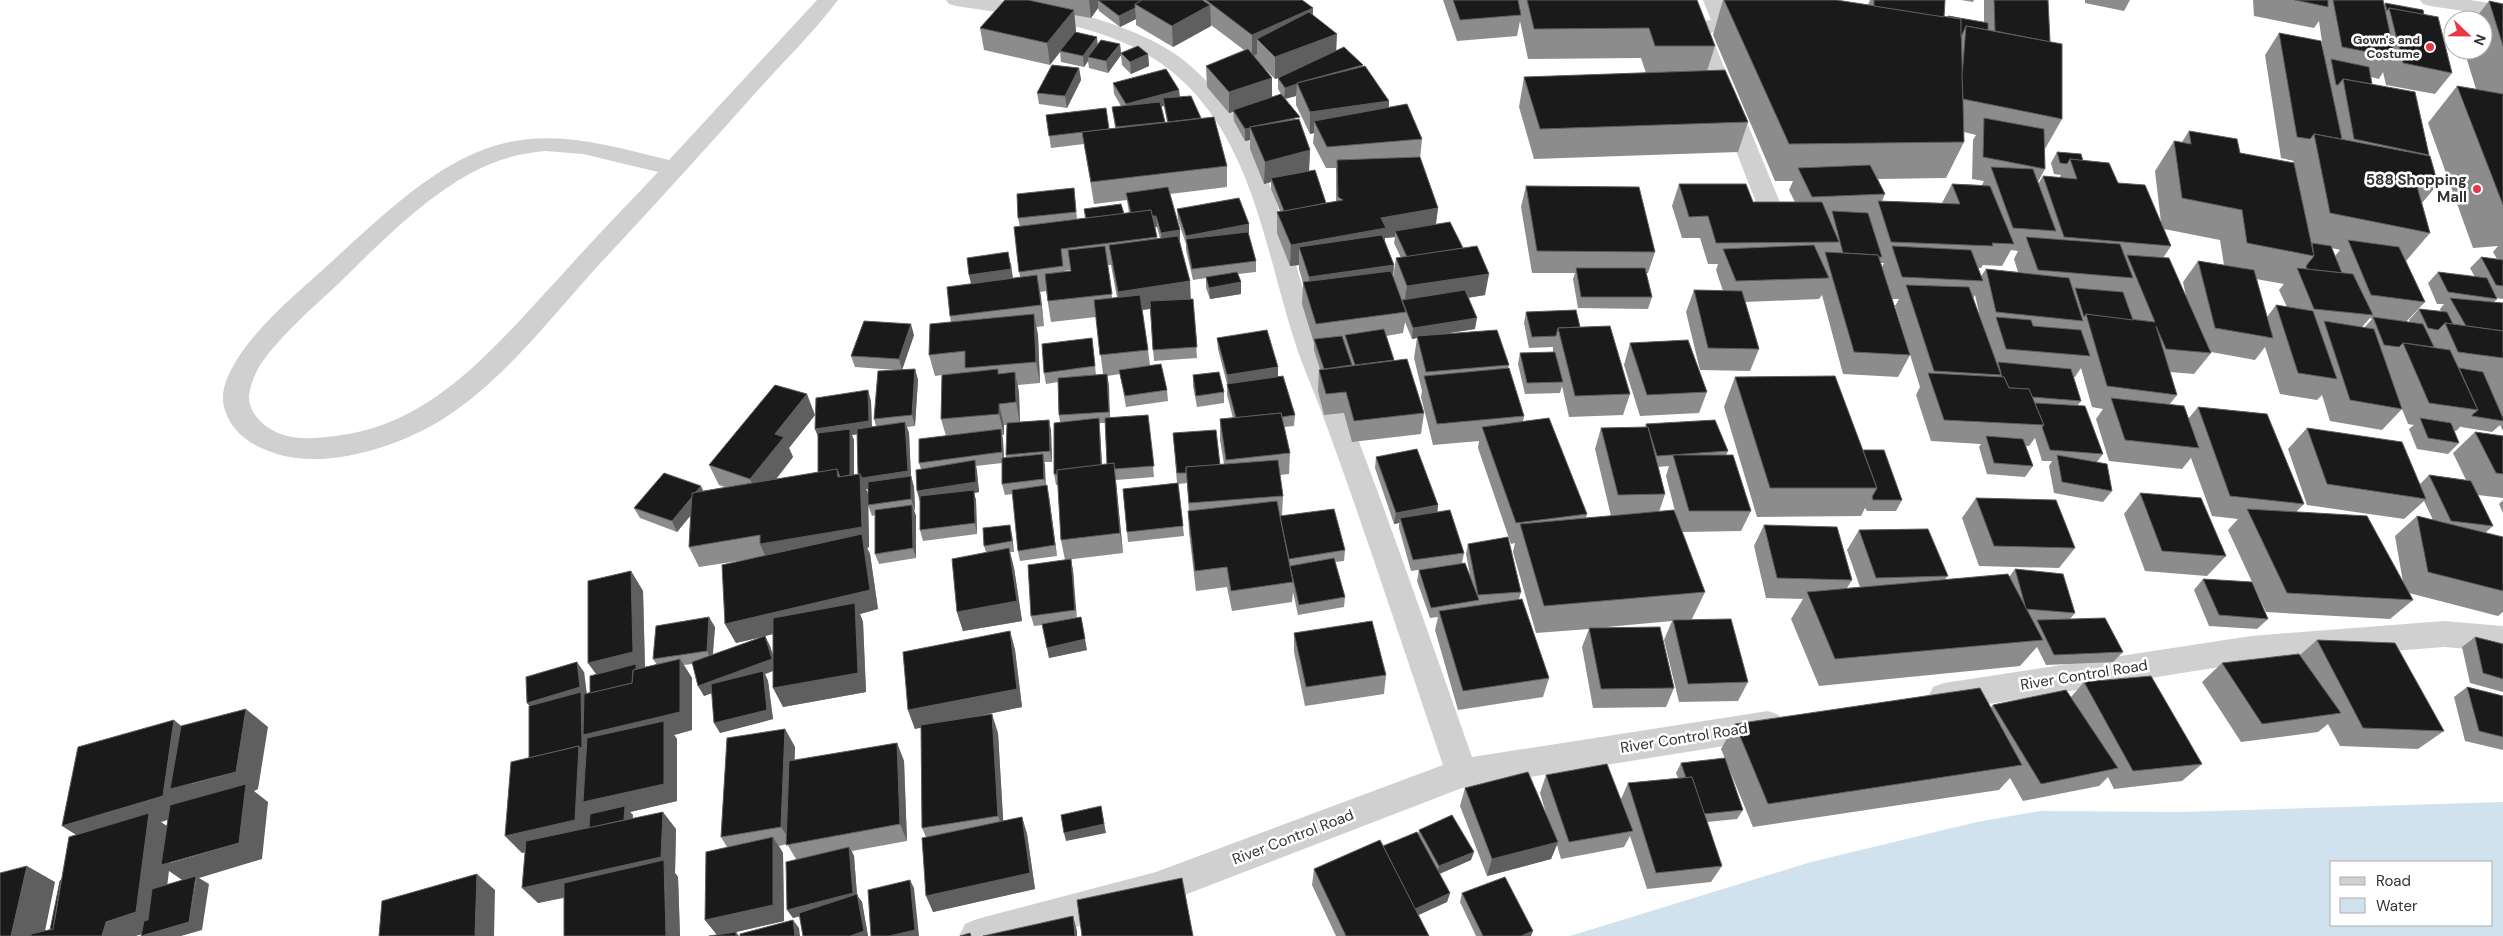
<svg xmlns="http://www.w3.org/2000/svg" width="2503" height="936" font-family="'DM Sans',sans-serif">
<rect width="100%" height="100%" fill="#fff"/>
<path fill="#cfe2ee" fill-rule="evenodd" d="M 2503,802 L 2503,936 L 1570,936 L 1811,862 L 1977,822 L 2040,811 L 2181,812 ZM 2332,862 L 2492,862 L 2492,925 L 2332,925 Z"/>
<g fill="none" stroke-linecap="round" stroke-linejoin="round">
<g fill="#d0d0d0" fill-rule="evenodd">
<path d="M 817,0 L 838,0 C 815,31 785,60 759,89 C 709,145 660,199 609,254 C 557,309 510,375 446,417 C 403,445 331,469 280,455 C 255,448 231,434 224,407 C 219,387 233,365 244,349 C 267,318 299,291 328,265 C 362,234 396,201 435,175 C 456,161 480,149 505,143 C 561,130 614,147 669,160 ZM 546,151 L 583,154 L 658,172 C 625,207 591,242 559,278 C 496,345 433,426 335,436 C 318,438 300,440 284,435 C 266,430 249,415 249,396 C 250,385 255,374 260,365 C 280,336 309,311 335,287 C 376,247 420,201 471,173 C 495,160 519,153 546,151 Z"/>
<path d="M 946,0 C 963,0 980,0 997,0 C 1054,4 1143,26 1187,63 C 1276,137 1287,255 1325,357 C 1333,377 1343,397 1350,418 C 1393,530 1432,644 1472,757 L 1768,711 L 1779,715 L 1784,725 L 1779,735 L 1768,739 L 1462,788 L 1156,906 L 1042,936 L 959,936 L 965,924 L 977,919 L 1156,872 L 1443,765 C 1403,649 1366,532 1323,416 C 1316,396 1307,377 1300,357 C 1265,259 1257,140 1170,70 C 1111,23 1028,17 956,6 L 949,4 Z"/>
<polygon points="1703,0 1723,0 1734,26 1731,30 1710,33 1781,205 1777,210 1769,213 1761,210 1757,205 1688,27 1691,23 1711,20"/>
<polygon points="2420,0 2470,0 2503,5 2503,17 2430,6 2423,4"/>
<polygon points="2444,621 2503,626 2503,652 2444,647 2251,662 1944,711 1933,707 1928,697 1933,687 1944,683 2251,636"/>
</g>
</g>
<g fill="#8c8c8c" fill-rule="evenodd">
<path d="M 1005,0 L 1302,0 L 1313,8 L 1313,15 L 1336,51 L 1363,66 L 1389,101 L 1389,107 L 1422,139 L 1420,159 L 1438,208 L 1436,224 L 1485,295 L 1468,298 L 1475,329 L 1442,334 L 1509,365 L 1508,368 L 1524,416 L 1523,422 L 1587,514 L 1586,518 L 1611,516 L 1595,449 L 1601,428 L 1645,428 L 1646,424 L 1728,451 L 1726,455 L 1751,511 L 1741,531 L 1682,532 L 1705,592 L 1692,619 L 1679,620 L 1748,682 L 1738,701 L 1679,702 L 1664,640 L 1672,621 L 1596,628 L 1674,688 L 1666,707 L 1593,708 L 1582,647 L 1589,629 L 1536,633 L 1513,552 L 1515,543 L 1511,544 L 1478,448 L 1479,441 L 1433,445 L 1421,397 L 1422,391 L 1414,358 L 1417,338 L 1412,339 L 1405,322 L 1403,333 L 1386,336 L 1394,360 L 1424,413 L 1421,434 L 1352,442 L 1344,413 L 1324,415 L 1318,391 L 1319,370 L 1320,369 L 1314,350 L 1314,343 L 1302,304 L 1303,283 L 1299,269 L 1299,265 L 1290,266 L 1277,233 L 1277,212 L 1280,211 L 1271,189 L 1271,182 L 1264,184 L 1250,149 L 1250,140 L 1245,141 L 1234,121 L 1233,112 L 1229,113 L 1207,87 L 1206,66 L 1244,50 L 1211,25 L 1211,26 L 1173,47 L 1136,25 L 1136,19 L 1120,27 L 1099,11 L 1098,8 L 1091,18 L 1074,15 L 1076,32 L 1097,37 L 1097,44 L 1120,44 L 1121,53 L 1148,54 L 1149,66 L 1131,74 L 1122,65 L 1121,55 L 1108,73 L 1089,68 L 1088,61 L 1084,67 L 1061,62 L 1060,52 L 1050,65 L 984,50 L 980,28 ZM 1262,66 L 1275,79 L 1285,75 L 1278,78 L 1278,89 L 1282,96 L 1272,97 L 1272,78 ZM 1296,96 L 1296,105 L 1310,134 L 1314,133 L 1313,143 L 1326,168 L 1336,168 L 1336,202 L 1326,203 L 1309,171 L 1310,150 L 1285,99 ZM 1395,237 L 1394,243 L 1401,258 L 1396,258 L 1393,278 L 1393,276 L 1394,265 L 1385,241 L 1385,238 ZM 1669,466 L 1666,476 L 1676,515 L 1659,512 L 1665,494 L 1658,467 Z"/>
<polygon points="1443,0 1697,0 1715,46 1707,71 1748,122 1738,152 1534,159 1519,107 1524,77 1646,73 1641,58 1528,59 1520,21 1517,36 1457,41"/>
<path d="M 1723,0 L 1836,0 L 1868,5 L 1870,0 L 1945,0 L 1944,17 L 1948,17 L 1948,16 L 1984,22 L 1984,0 L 2048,0 L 2050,42 L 2062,119 L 2045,149 L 2044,149 L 2045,169 L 2038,182 L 2038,184 L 2043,176 L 2059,178 L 2061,175 L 2054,174 L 2051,163 L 2057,152 L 2083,161 L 2118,183 L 2161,222 L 2155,171 L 2174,141 L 2182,142 L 2189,131 L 2240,153 L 2292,163 L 2294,161 L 2281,158 L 2265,55 L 2279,33 L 2324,56 L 2319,21 L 2314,28 L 2254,16 L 2253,0 L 2383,0 L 2384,5 L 2385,3 L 2424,15 L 2452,73 L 2435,94 L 2386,85 L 2383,72 L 2379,79 L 2371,77 L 2372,84 L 2429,155 L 2428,156 L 2438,184 L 2422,203 L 2430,233 L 2406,261 L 2425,302 L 2406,322 L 2410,322 L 2409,320 L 2419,309 L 2441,312 L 2440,309 L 2444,304 L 2437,304 L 2428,283 L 2438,272 L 2475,277 L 2470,268 L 2481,257 L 2497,259 L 2493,252 L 2498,246 L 2473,248 L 2428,123 L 2457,86 L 2476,89 L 2464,50 L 2483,50 L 2483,20 L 2474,20 L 2489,1 L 2503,4 L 2503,299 L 2496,298 L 2497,299 L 2494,302 L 2503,303 L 2503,431 L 2500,425 L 2492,432 L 2461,427 L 2461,426 L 2456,431 L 2454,431 L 2459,443 L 2448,454 L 2417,449 L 2409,429 L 2414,425 L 2408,424 L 2402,409 L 2382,430 L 2330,421 L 2322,395 L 2317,400 L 2280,394 L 2265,347 L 2255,360 L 2211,352 L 2211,353 L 2194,374 L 2170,372 L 2177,395 L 2170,404 L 2188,419 L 2198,407 L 2304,504 L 2296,512 L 2403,582 L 2395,536 L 2417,516 L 2433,520 L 2424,501 L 2404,519 L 2307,505 L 2288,449 L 2307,428 L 2420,484 L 2429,475 L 2466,480 L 2453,453 L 2475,432 L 2503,436 L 2503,498 L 2478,495 L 2493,526 L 2485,533 L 2503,537 L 2503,612 L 2498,616 L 2409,593 L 2413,600 L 2390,619 L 2266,612 L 2228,530 L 2238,519 L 2212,516 L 2191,458 L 2182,469 L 2109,461 L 2096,419 L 2103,409 L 2092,407 L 2081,368 L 2075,377 L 2073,377 L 2081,401 L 2078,405 L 2103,454 L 2097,462 L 2112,491 L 2103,502 L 2054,493 L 2049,466 L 2052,461 L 2042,461 L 2035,438 L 2029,446 L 2026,446 L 2033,466 L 2025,477 L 1987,474 L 1979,447 L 1981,444 L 1931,441 L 1916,395 L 1920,387 L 1895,306 L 1899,299 L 1892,299 L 1910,355 L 1898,377 L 1843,374 L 1822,295 L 1819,299 L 1745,302 L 1759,349 L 1750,371 L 1700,370 L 1686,312 L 1694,290 L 1723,291 L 1716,270 L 1718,264 L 1708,264 L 1700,238 L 1682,238 L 1672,206 L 1679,184 L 1753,202 L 1795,202 L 1789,190 L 1793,181 L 1775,181 L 1713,35 ZM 1964,132 L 1976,135 L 1973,140 L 1972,179 L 1984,181 L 1982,185 L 1952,184 L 1942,203 L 1882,201 L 1885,194 L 1878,179 L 1946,178 L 1964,142 ZM 2164,229 L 2220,240 L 2224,265 L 2198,261 L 2183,282 L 2186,296 L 2163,258 L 2171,246 ZM 2332,248 L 2340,250 L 2335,256 ZM 2011,250 L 2018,251 L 2014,259 L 2018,272 L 1986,269 L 1981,276 L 1978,268 L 1981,268 L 1983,265 L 2002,266 ZM 1880,260 L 1881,263 L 1884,263 L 1882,267 ZM 2256,279 L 2284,284 L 2279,290 L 2287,307 L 2276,305 L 2267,317 ZM 1975,295 L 1980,317 L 1973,298 ZM 2370,318 L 2372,319 L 2364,328 L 2362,327 Z"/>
<polygon points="1961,0 1974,0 1973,2"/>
<polygon points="2085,0 2130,0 2124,11 2085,3"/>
<polygon points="1079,68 1081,80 1067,108 1039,104 1037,93"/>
<path d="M 1113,83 L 1179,90 L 1180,97 L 1201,118 L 1227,166 L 1227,187 L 1170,194 L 1180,241 L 1190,299 L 1193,299 L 1197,358 L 1154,361 L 1150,309 L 1142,310 L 1148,350 L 1150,365 L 1167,390 L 1168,401 L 1126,407 L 1120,374 L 1107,376 L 1110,418 L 1148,415 L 1154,477 L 1116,480 L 1123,553 L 1065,560 L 1061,540 L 1058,485 L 1056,485 L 1054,474 L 1060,422 L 1059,415 L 1058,382 L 1046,384 L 1044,373 L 1092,338 L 1096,375 L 1103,374 L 1096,317 L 1051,322 L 1046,291 L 1040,292 L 1044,326 L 1036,327 L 1038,335 L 1040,383 L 1018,385 L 1019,393 L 1020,422 L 1049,420 L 1051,431 L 1052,462 L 1044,462 L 1045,485 L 1049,496 L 1057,556 L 1020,561 L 1018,551 L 1013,494 L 1005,495 L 1002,484 L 1002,463 L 976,466 L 979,492 L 974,493 L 976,500 L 977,534 L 923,541 L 920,530 L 921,469 L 919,463 L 946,436 L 941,419 L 942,375 L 935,376 L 929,355 L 951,322 L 950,316 L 971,284 L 969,275 L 1011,263 L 1013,278 L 1020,277 L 1014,227 L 1020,227 L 1018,218 L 1074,188 L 1077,219 L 1085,218 L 1084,209 L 1124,214 L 1129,213 L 1127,200 L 1094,204 L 1084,144 L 1051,148 L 1046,115 L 1109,129 L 1115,128 L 1112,107 L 1121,106 L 1114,94 ZM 1161,106 L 1164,106 L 1167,122 L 1165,122 ZM 1155,227 L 1157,227 L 1160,238 L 1157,239 ZM 1108,265 L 1111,265 L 1117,298 L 1112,298 ZM 1071,270 L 1071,271 L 1064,272 L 1064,271 ZM 1099,423 L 1105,423 L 1107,464 L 1102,465 ZM 1004,425 L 1007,425 L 1006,455 L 1006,457 L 1004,458 L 1003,440 L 1002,435 L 1004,435 Z"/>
<polygon points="1526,186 1655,252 1648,273 1646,273 1652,297 1648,309 1578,308 1573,279 1575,273 1532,273 1521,207"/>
<polygon points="1177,209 1249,224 1249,236 1256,261 1256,272 1238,274 1241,282 1241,294 1210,299 1206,288 1206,278 1193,280 1186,250 1186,244 1178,220"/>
<polygon points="1526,312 1580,327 1630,394 1623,415 1569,417 1562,386 1560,393 1525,394 1518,364 1520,353 1553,352 1553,347 1529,348 1524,323"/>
<path d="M 914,335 L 902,370 L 915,369 L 918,380 L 915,426 L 907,427 L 909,433 L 911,476 L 914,487 L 915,510 L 914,510 L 916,516 L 916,558 L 879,564 L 875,554 L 875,515 L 872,516 L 868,505 L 868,489 L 866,489 L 868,494 L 869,547 L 867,548 L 870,554 L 878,609 L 860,614 L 863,622 L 866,692 L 783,707 L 773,671 L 765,674 L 768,681 L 773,719 L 720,733 L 712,693 L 704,696 L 693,664 L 684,665 L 692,678 L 692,730 L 674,735 L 677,739 L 677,801 L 630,812 L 633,815 L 632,818 L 676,829 L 675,873 L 678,877 L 680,936 L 564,936 L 564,898 L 538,903 L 525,852 L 522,853 L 529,758 L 530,706 L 527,703 L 584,672 L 587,694 L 590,693 L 597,675 L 588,663 L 631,571 L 643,591 L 645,667 L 657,665 L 653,659 L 715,627 L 713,655 L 762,637 L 736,643 L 725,624 L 757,558 L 699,567 L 689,547 L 690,516 L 677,532 L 640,518 L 634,508 L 703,491 L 725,487 L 719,485 L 709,465 L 815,415 L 789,448 L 793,457 L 776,479 L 818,473 L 818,437 L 815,429 L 871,401 L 872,427 L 876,426 L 874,419 L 895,370 L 855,367 L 851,356 ZM 857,434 L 858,474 L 854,475 L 854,440 L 852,435 ZM 773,634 L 773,656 L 770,646 L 765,636 Z"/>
<polygon points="1217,338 1278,376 1295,415 1294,426 1284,427 1290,453 1289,474 1280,475 1283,496 1282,516 1345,550 1344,561 1335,562 1345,597 1344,607 1298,615 1293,592 1292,602 1232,611 1227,587 1196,591 1189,532 1188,511 1189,511 1187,483 1178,484 1184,536 1128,542 1123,489 1177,483 1173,433 1220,465 1224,464 1220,440 1220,419 1233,418 1227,395 1227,384 1218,349"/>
<polygon points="1630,343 1707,392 1699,413 1640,416 1624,365"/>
<polygon points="1193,375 1224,392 1224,403 1197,407 1193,386"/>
<polygon points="1735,377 1863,450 1902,500 1896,511 1867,511 1865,508 1861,516 1757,517 1724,407"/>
<polygon points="1376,457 1438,505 1437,512 1464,553 1462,563 1470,575 1466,554 1468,544 1521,592 1519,599 1549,678 1543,697 1458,710 1435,630 1438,617 1430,618 1417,581 1419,570 1451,565 1411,571 1399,528 1399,523 1394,524 1375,468"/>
<polygon points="2140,493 2226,556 2207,576 2145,571 2124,514"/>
<polygon points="1976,498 2075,548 2059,568 1979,566 1962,518"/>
<polygon points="2503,500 2503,513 2499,504"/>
<polygon points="1764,525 1852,580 1847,588 1860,587 1847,550 1859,530 1948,576 1945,579 2009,577 2015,569 2075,613 2070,619 2123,652 2113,662 2046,665 2037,647 2020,666 1819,686 1791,619 1803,599 1766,598 1754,546"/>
<polygon points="1012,535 1014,552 1010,552 1014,568 1022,621 963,631 957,612 986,552 984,546"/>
<polygon points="1073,570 1076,618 1087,650 1049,658 1043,625 1034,626 1031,616"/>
<polygon points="2203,579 2268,619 2257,629 2209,626 2194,590"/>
<polygon points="1010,631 1015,650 1022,707 969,718 998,733 1003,821 1022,817 1027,834 1035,889 933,912 926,837 922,828 921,727 915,729 908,710"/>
<polygon points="1294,633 1386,675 1384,694 1305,706 1294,652"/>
<polygon points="2475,637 2503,644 2503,692 2470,683 2462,647"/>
<polygon points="2317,640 2444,731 2418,749 2340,746 2328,724 2318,732 2241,742 2202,682 2222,663 2300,655"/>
<polygon points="2084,682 2202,764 2182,781 2114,789 2108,777 2099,786 2023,801 2010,778 1999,790 1753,827 1721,749 1735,724 1990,708 1993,705 2071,697"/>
<polygon points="2467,687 2503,696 2503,750 2465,741 2454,697"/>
<polygon points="785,729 795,747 794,760 897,743 904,761 907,841 852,851 854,856 857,895 862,902 868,936 803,936 800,916 793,918 796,859 787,844 779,846 783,853 784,921 736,932 717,935 705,920 727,847 721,837"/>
<polygon points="1681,763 1743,810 1737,819 1707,822 1722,866 1711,882 1647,889 1630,836 1624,847 1561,859 1557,845 1551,859 1487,876 1460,806 1465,788 1548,820 1540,793 1546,775 1621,799 1628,783 1678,778 1676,773"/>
<polygon points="1419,830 1471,860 1439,874 1450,893 1447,902 1418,915 1429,936 1336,936 1312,885 1314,869 1418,835"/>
<polygon points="1462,893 1531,936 1476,936 1460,902"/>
</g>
<g fill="#5f5f5f" fill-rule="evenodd">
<polygon points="1089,0 1104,0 1098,0 1098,8 1091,18"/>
<polygon points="1210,5 1211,26 1173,47 1172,26"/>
<polygon points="1135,8 1136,19 1120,27 1119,16"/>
<polygon points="1313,8 1312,30 1257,39 1257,54 1252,57 1252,35"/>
<polygon points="1074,10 1076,31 1050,65 1047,43"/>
<polygon points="1337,34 1336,56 1275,79 1275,57"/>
<polygon points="1097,37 1098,48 1088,57 1088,61 1084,67 1083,56"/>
<polygon points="1120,44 1121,55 1108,73 1106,61"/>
<polygon points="1148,54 1149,66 1131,74 1130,62"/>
<polygon points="1079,68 1081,80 1067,108 1065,96"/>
<polygon points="1272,78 1272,100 1233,110 1233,112 1229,113 1229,92"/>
<polygon points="1297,84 1296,96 1284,99 1285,88"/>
<polygon points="1179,90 1180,102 1163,98 1164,106 1126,116 1126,104"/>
<polygon points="1389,101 1387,122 1314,121 1314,133 1310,134 1310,112"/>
<polygon points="1245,129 1250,129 1250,140 1245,141"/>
<polygon points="1310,150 1309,171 1271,178 1271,182 1264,184 1265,162"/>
<polygon points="1438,208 1435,230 1395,231 1395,237 1385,238 1384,250 1299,247 1299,265 1290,266 1291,245 1381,218"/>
<polygon points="1156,216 1157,227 1134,230 1133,219"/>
<polygon points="1249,224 1249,236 1187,244 1186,236"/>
<polygon points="1180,230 1180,241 1162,245 1161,233"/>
<polygon points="1008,252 1013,280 972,286 969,275"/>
<polygon points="1394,265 1392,286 1308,298 1309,277"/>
<polygon points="1489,274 1485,295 1405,307 1404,306 1407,286"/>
<polygon points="1037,275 1041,297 1044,326 1041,305"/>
<polygon points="1190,281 1191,303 1120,313 1118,292"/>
<polygon points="1241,282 1241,294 1210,299 1209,288"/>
<polygon points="1034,314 1038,335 1040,383 1036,362"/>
<polygon points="1477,318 1475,329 1417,338 1417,336 1417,338 1412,339 1413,328"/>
<polygon points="911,324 914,335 902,370 899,359"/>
<polygon points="1278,367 1278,378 1228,386 1227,375"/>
<polygon points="915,369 918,380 915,426 912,415"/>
<polygon points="1015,372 1019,393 1020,424 1016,402"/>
<polygon points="1107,374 1109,385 1110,423 1109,412"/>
<polygon points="868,390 871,401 872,432 852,435 854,440 854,486 850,475 820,440 815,429"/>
<polygon points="807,394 815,415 789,448 793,457 760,500 750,479 775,434"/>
<polygon points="999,404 1004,425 1004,435 999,414"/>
<polygon points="1099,418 1100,429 1103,481 1101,470"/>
<polygon points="1049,420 1051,431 1052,462 1050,451"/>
<polygon points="905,422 909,433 911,478 911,476 914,487 915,510 911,499 911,482 866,489 868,494 869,547 867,548 870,554 878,609 860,614 863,622 866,692 783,707 773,688 856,614 765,636 770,646 778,669 765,674 768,681 773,719 720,733 714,723 764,674 704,696 698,686 765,636 736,643 725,624 769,564 760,544 860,474"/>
<polygon points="1001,429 1003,440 1004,463 1002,452"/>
<polygon points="1043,454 1045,465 1046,490 1044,479"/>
<polygon points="975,460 977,471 979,492 974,493 976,500 977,534 975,523 920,502 917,491"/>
<polygon points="1114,463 1116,484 1123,553 1120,533"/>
<polygon points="1047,485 1049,496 1057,556 1055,545"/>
<polygon points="701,486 706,497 677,532 672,521"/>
<polygon points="912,505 916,516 916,558 913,548"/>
<polygon points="1438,505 1437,516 1400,518 1399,523 1394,524 1396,513"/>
<polygon points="1010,525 1012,535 1014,552 1012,541"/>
<polygon points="1009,548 1014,568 1022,621 963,631 957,612"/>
<polygon points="1071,559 1073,570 1077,620 1075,610"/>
<polygon points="631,571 643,591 645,671 602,682 588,663"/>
<polygon points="709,617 715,627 712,661 707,651"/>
<polygon points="1081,617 1087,650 1049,658 1047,648"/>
<polygon points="1010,631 1015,650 1022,707 915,729 908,710"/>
<path d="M 680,659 L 692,678 L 692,730 L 674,735 L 677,739 L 677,801 L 630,812 L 633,815 L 631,836 L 590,836 L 522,853 L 505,836 L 581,699 L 535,712 L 527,703 L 577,662 L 584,672 L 587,697 ZM 591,812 L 598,820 L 591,834 Z"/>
<path d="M 246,709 L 268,727 L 258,789 L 254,791 L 268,802 L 262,859 L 199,878 L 209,884 L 202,930 L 181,936 L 141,936 L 189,922 L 196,879 L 185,882 L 169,871 L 162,928 L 136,936 L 102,936 L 106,922 L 136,912 L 147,825 L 89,843 L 62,826 L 163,796 L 174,720 L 196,738 L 191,784 L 236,772 ZM 245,793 L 239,843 L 170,863 L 173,830 L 161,822 L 187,814 L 189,803 L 194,807 Z"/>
<polygon points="992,714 998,733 1004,833 998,816"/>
<polygon points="785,729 795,747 792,843 781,827"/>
<polygon points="897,743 904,761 907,841 900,824"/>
<polygon points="1101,806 1106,833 1066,841 1064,833"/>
<polygon points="663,812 676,829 675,873 678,877 680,936 666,936 665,875 538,903 522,888"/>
<polygon points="1022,817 1027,834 1035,889 933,912 926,896"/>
<polygon points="773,837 783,853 784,921 736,932 739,936 718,936 705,920"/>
<polygon points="1558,842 1551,859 1487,876 1492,859"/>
<polygon points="849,847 854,856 857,895 862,902 868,936 850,936 858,902 793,918 787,910"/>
<polygon points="1474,852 1471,860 1437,875 1439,866"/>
<polygon points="27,866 55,882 44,936 11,936"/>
<polygon points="477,874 495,890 494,936 475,936"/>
<polygon points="910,880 914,888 919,936 889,936"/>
<polygon points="1450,893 1447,902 1412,918 1414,909"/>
<polygon points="1073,916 1077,931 1077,936 1075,936"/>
<polygon points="793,920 799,928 800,936 795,936"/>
<polygon points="1533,931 1531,936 1521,936"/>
</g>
<g fill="#1a1a1a" stroke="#5f5f5f">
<polygon points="1005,0 1028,0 1074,10 1047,43 980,28"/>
<polygon points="1098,0 1142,0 1135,4 1135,8 1119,16"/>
<polygon points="1142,0 1202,0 1210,5 1172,26 1135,4"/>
<polygon points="1206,0 1302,0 1313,8 1252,35"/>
<polygon points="1453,0 1518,0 1521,15 1460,20"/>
<polygon points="1527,0 1697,0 1715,46 1655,46 1649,28 1534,29"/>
<polygon points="1724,0 1836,0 1961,19 1964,142 1789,144"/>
<polygon points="1874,0 1945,0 1944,17 1874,6"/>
<polygon points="1994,0 2048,0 2050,42 1995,31"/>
<polygon points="2295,0 2328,0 2328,7"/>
<polygon points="2333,0 2383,0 2395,57 2342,47"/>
<polygon points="2489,1 2503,4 2503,46"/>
<polygon points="2385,3 2423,10 2424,15 2389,8 2387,11"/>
<polygon points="2389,8 2438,17 2452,73 2403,63"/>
<polygon points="1309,12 1337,34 1275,57 1257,39"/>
<polygon points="1948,16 1988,23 1988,30 1966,26 1961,37 1961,19 1948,17"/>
<polygon points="1966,26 2062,44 2062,119 1963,99 1962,76"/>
<polygon points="1075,32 1097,37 1083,56 1060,51"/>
<polygon points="2279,33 2321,41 2342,139 2314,134 2310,139 2297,137"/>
<polygon points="1101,40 1120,44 1106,61 1088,57"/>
<polygon points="1138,46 1148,54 1130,62 1121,53"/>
<polygon points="1344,47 1363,65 1297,83 1297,84 1285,88 1278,78"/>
<polygon points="1248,49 1272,78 1229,92 1206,66"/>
<polygon points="2331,59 2369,67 2372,84 2343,79 2338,85 2336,85"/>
<polygon points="1052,65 1079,68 1065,96 1037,93"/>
<polygon points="1365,66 1389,101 1310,112 1297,83"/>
<polygon points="1166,69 1179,90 1126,104 1113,83"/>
<polygon points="1725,70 1748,122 1540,129 1524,77"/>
<polygon points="2343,79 2415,92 2429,155 2354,139"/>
<polygon points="2457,86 2503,94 2503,205"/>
<polygon points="1281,94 1300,117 1250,127 1250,128 1245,129 1233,110"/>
<polygon points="1191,96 1201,118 1168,122 1163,98"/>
<polygon points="1160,102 1165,122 1116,127 1112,107"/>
<polygon points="1407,104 1422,139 1327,147 1314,121"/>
<polygon points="1106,108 1109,129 1049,136 1046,115"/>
<polygon points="1214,117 1227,166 1091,182 1082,132"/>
<polygon points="1984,118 2044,129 2045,169 1983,157"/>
<polygon points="1299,119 1310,150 1265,162 1250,127"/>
<polygon points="2189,131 2237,139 2240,153 2294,163 2314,256 2247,243 2242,210 2182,198 2174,141 2191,144"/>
<polygon points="2314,134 2430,156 2438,184 2415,179 2430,233 2330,213"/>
<polygon points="2057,152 2081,154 2083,161 2070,159 2067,164 2060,163"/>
<polygon points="1420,157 1438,208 1381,218 1386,228 1291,245 1277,212 1343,200 1338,197 1337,160"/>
<polygon points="2070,159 2109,163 2118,183 2145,185 2171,246 2064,237 2043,176 2077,179"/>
<polygon points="1870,165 1885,194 1812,197 1798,168"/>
<polygon points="1991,167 2033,169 2056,231 2013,228"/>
<polygon points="1315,170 1326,203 1284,211 1271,178"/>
<polygon points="1679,184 1746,184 1753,202 1822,202 1839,242 1716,243 1708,216 1689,217"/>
<polygon points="1952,184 1990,186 2014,244 1992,243 1993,246 1891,242 1878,201 1960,204"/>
<polygon points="1526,186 1639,187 1655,252 1537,251"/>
<polygon points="1168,187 1180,230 1161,233 1156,216 1152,216 1151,210 1131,213 1126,193"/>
<polygon points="1074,188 1076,212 1018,218 1017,194"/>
<polygon points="1239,198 1249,224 1186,236 1177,209"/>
<polygon points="1121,204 1124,214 1086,218 1084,209"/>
<polygon points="1151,210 1157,237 1061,249 1063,266 1019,272 1014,227"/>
<polygon points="1832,211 1868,213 1882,257 1878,257 1878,255 1843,253"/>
<polygon points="1450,222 1463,248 1407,257 1395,231"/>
<polygon points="1248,232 1256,261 1192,269 1186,239"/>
<polygon points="1382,235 1394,265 1309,277 1299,247"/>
<polygon points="1178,236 1190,281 1118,292 1109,245"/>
<polygon points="2026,237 2120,244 2133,278 2038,270"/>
<polygon points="2348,240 2399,247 2425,302 2371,295"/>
<polygon points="2312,243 2331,246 2342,273 2307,269 2306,266 2314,256"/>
<polygon points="1814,245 1829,278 1736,281 1723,249"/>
<polygon points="1105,246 1112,294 1048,301 1045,274 1071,271 1068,250"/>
<polygon points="1477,246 1489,274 1407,286 1396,258"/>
<polygon points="1892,246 1971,250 1983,281 1902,277"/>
<polygon points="1008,252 1011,269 969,275 967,258"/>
<polygon points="1825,252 1878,255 1910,355 1854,352"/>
<polygon points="2127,255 2169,258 2211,353 2166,349 2156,326 2177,395 2107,386 2086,314 2155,322"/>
<polygon points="2481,257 2503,260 2503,286 2496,285"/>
<polygon points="2198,261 2254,270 2273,338 2215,328"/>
<polygon points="1576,268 1645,268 1652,297 1581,297"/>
<polygon points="2297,268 2353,274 2373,315 2314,309"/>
<polygon points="1986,269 2069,278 2083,321 1996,312"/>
<polygon points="1391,271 1406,312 1316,324 1303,282"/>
<polygon points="1237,272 1241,282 1209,288 1206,277"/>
<polygon points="2438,272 2487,278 2497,299 2448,292"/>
<polygon points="1037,275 1041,305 950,316 947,287"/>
<polygon points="1906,285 1969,287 2001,375 1934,371"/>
<polygon points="2075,288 2123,292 2133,320 2086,314 2084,317"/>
<polygon points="1465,290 1477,318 1413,328 1402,300"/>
<polygon points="1694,290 1742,291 1759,349 1708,348"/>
<polygon points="1140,295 1148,350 1100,355 1094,300"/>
<polygon points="2450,298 2503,303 2503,331 2466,326"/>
<polygon points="1193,299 1197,347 1153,350 1150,301"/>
<polygon points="2276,305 2313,311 2337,379 2298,373"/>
<polygon points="2419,309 2447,312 2453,324 2445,323 2438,330 2428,328"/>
<polygon points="1576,310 1580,327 1558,328 1556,336 1532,337 1526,312"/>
<polygon points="1034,314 1036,362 965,368 965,351 929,355 930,324"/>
<polygon points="1996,317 2031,320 2033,326 2081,330 2090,356 2006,349"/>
<polygon points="2373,317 2423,324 2434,347 2403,343 2399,347 2384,345"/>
<polygon points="864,321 911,324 899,359 851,356"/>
<polygon points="2324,321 2374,329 2402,409 2350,400"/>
<polygon points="2445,323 2503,331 2503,358 2458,352"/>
<polygon points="1610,326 1630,394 1575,396 1558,328"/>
<polygon points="1384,329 1394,360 1355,365 1345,335"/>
<polygon points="1267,330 1278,367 1227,375 1217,338"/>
<polygon points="1497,330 1509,365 1426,372 1417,336"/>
<polygon points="1342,336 1352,365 1324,369 1314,339"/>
<polygon points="1092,338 1095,366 1044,373 1042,344"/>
<polygon points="1688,340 1707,392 1647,395 1630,343"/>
<polygon points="2403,343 2450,350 2478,410 2429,403"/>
<polygon points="1555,352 1563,382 1527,383 1520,353"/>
<polygon points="1407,359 1424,413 1354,421 1346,392 1326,394 1319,370"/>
<polygon points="1998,362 2071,369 2081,401 2032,397 2029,389 2009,388 2004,377 2002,377"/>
<polygon points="1161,364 1167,390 1125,396 1119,370"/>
<polygon points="1509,368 1524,416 1437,424 1424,376"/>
<polygon points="2459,368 2483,372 2503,418 2503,421 2472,416 2472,415 2478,410"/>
<polygon points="915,369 912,415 874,419 878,371"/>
<polygon points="998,369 998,374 1015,372 1016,402 999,404 999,414 941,419 942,375"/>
<polygon points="1219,372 1224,392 1196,396 1193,375"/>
<polygon points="1928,373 2004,377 2009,388 2029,389 2044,425 1944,420"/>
<polygon points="1107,374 1109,412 1059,415 1058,378"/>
<polygon points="1283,376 1295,415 1282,417 1281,413 1236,418 1227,384"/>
<polygon points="1835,376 1877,488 1770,488 1735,377"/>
<polygon points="775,385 807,394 775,434 784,437 750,479 709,465"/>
<polygon points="868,390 869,421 815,429 816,398"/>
<polygon points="2111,398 2184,406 2199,448 2125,440"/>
<polygon points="2035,403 2085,406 2103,454 2050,450 2042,427 2044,425"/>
<polygon points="2198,407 2267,414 2304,504 2230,496"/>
<polygon points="1281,413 1290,453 1226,460 1220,419"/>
<polygon points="1148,415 1154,466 1114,469 1114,463 1107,464 1105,418"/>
<polygon points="1099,418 1101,465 1057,470 1057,474 1054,474 1054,423"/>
<polygon points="1549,418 1587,514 1516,523 1482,427"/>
<polygon points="2420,418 2451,423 2459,443 2428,438"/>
<polygon points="1049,420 1050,451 1006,455 1007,423"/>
<polygon points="1715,420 1728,451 1657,456 1648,427 1647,428 1646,424"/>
<polygon points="905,422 908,471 862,478 860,474 858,474 857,429"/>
<polygon points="1648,427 1665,494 1618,495 1601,428"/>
<polygon points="2307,428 2402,442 2426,499 2327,484"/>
<polygon points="850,429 850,475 840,477 837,469 818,473 818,433"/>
<polygon points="1001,429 1002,452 919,463 919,439"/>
<polygon points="1216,430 1220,465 1186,467 1186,473 1177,473 1173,433"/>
<polygon points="2475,432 2503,436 2503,474 2496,473"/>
<polygon points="1986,436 2023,439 2033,466 1994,463"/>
<polygon points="1417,449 1438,505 1396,513 1376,457"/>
<polygon points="1863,450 1884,450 1902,500 1873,500 1872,497 1877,488"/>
<polygon points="1043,454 1044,479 1002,484 1002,458"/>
<polygon points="1673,455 1733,455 1751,511 1689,511"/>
<polygon points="2057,455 2107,464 2112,491 2062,482"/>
<polygon points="975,460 976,482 917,491 916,470"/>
<polygon points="1278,460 1283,496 1189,503 1186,467"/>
<polygon points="1114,463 1120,533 1061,540 1057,470"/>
<polygon points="837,469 838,477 860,474 862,527 760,544 760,535 689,547 692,493"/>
<polygon points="664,473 701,486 696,492 692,493 692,497 672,521 634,508"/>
<polygon points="2429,475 2471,481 2493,526 2451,521"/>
<polygon points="911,476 911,499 868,505 868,482"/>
<polygon points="1178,483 1183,526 1127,532 1123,489"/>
<polygon points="1047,485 1055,545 1018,551 1012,490"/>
<polygon points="974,490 975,523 920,530 920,496"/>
<polygon points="2140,493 2201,498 2226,556 2162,551"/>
<polygon points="1976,498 2056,500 2075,548 1994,546"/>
<polygon points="1277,501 1293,582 1231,591 1227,567 1195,571 1188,511"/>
<polygon points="912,505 913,548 875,554 875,510"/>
<polygon points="1334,509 1345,550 1289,559 1280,516"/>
<polygon points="2247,509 2367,516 2413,600 2287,593"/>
<polygon points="1450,510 1464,553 1413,560 1400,518"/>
<polygon points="1674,510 1705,592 1544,606 1520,524"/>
<polygon points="2417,516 2503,537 2503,591 2428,572"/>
<polygon points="1010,525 1012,541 984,546 983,528"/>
<polygon points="1764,525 1837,527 1852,580 1777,578"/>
<polygon points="1928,529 1948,576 1876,578 1859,530"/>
<polygon points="862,534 870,590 725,624 722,565"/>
<polygon points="1508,537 1521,592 1478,595 1468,544"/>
<polygon points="1009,548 1017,601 957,612 952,559"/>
<polygon points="1334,558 1345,597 1299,605 1290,566"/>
<polygon points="1071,559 1075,610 1031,616 1028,565"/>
<polygon points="1465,563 1479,600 1431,608 1419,570"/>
<polygon points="2015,569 2063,574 2075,613 2026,609"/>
<polygon points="631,571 633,652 588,663 588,581"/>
<polygon points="2008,574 2043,640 1835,659 1807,592"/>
<polygon points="2203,579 2252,582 2268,619 2219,615"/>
<polygon points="1522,599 1549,678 1463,691 1439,611"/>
<polygon points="855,603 858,673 773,688 773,618"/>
<polygon points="709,617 707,651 653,659 656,626"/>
<polygon points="1081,617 1085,639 1047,648 1042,624"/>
<polygon points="2105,618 2123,652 2054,655 2037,620"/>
<polygon points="1731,619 1748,682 1688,684 1673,620"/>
<polygon points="1372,621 1386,675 1306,687 1294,633"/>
<polygon points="1660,627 1674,688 1601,689 1589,628"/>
<polygon points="1010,631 1017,689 908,710 903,652"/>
<polygon points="765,636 772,659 698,686 692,662"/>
<polygon points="2475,637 2503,644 2503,679 2483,673"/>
<polygon points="2317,640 2395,643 2444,731 2363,728"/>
<polygon points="2299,654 2341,713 2262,724 2222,663"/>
<polygon points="680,659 680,712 583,735 584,694 632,683 633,670"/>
<polygon points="577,662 580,687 527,703 526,677"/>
<polygon points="636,664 636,669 633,670 632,683 590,693 590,676"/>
<polygon points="763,671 767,710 714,723 711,684"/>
<polygon points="2151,676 2202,764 2133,771 2084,682"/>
<polygon points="2467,687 2503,696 2503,737 2479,731"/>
<polygon points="1980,688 2022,765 1768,804 1735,724"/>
<polygon points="2066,690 2118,768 2041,784 1993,705"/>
<polygon points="581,692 582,747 580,748 579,746 529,758 529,706"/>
<polygon points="246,709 236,772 170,789 181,726"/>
<polygon points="992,714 998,816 922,828 921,725"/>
<polygon points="174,720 163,796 62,826 78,747"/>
<polygon points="664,721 664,784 583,802 587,738"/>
<polygon points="785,729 781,827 721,837 727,738"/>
<polygon points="897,743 900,824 786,845 789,761"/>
<polygon points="579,746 575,820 505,836 511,762"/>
<polygon points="1725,758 1743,810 1704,814 1692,777 1686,778 1681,763"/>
<polygon points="1607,764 1633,831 1569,842 1546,775"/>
<polygon points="1528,772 1558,842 1492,859 1465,788"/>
<polygon points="1692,777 1722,866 1656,873 1628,783"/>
<polygon points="246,784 239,843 161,865 170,805"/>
<polygon points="625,806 624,820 589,828 590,814"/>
<polygon points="1101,806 1104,824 1064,833 1061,815"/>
<polygon points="663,812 661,857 522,888 526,841"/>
<polygon points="149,813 136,912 106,922 102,936 31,936 31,934 53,929 69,837"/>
<polygon points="1452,815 1474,852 1439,866 1419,830"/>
<polygon points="1022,817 1030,873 926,896 922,838"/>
<polygon points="1417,832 1450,893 1415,909 1383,846"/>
<polygon points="773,837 773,905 705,920 706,852"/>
<polygon points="1380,840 1429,936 1346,936 1314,869"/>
<polygon points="849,847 853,893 787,910 786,862"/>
<polygon points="664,860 666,936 564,936 564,883"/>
<polygon points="27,866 11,936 0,936 0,873"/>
<polygon points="477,874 475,936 379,936 382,901"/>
<polygon points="196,876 189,922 141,936 144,921 148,920 152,889"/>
<polygon points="1505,877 1533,931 1521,936 1483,936 1462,893"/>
<polygon points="1182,878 1193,936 1082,936 1077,900"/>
<polygon points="61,880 53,929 50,930 60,881"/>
<polygon points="910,880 915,930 889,936 871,936 868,890"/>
<polygon points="857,894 864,931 850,936 803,936 799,913"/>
<polygon points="1073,916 1075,936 983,936"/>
<polygon points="793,920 795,936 740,936 740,934"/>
<polygon points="736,932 736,936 709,936"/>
<polygon points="970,933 971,936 960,936"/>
</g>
<g fill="#e63946" stroke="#fff" stroke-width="2">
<circle cx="2430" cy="47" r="5"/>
<circle cx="2477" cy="189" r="5"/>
</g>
<g text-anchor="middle" stroke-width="5" stroke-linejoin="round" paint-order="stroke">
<g font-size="12" font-weight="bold" fill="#333" stroke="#fff" text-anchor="end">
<text x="2420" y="44">Gown's and<tspan x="2420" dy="14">Costume</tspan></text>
</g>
<g font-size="15" font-weight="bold" fill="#333" stroke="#fff" text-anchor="end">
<text x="2467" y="185">588 Shopping<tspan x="2467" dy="17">Mall</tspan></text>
</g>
<g font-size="15" fill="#333" stroke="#fff">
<text transform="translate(2084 675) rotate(-9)" y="5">River Control Road</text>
<text transform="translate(1684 738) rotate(-9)" y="5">River Control Road</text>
<text transform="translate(1293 837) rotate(-21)" y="5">River Control Road</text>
</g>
</g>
<rect x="2330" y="861" width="162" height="65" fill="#ffffff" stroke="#adadad"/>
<rect x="2340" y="877" width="25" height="8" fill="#d0d0d0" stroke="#adadad"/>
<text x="2376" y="886" font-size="15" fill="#333333">Road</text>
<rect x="2340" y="898" width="25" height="15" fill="#cfe2ee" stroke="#adadad"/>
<text x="2376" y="911" font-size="15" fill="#333333">Water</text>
<g transform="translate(2468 35) rotate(112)"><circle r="24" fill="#ffffff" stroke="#adadad"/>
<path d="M0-4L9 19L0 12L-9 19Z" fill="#e63946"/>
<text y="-8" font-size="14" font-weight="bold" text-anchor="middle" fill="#333333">N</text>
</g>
</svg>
